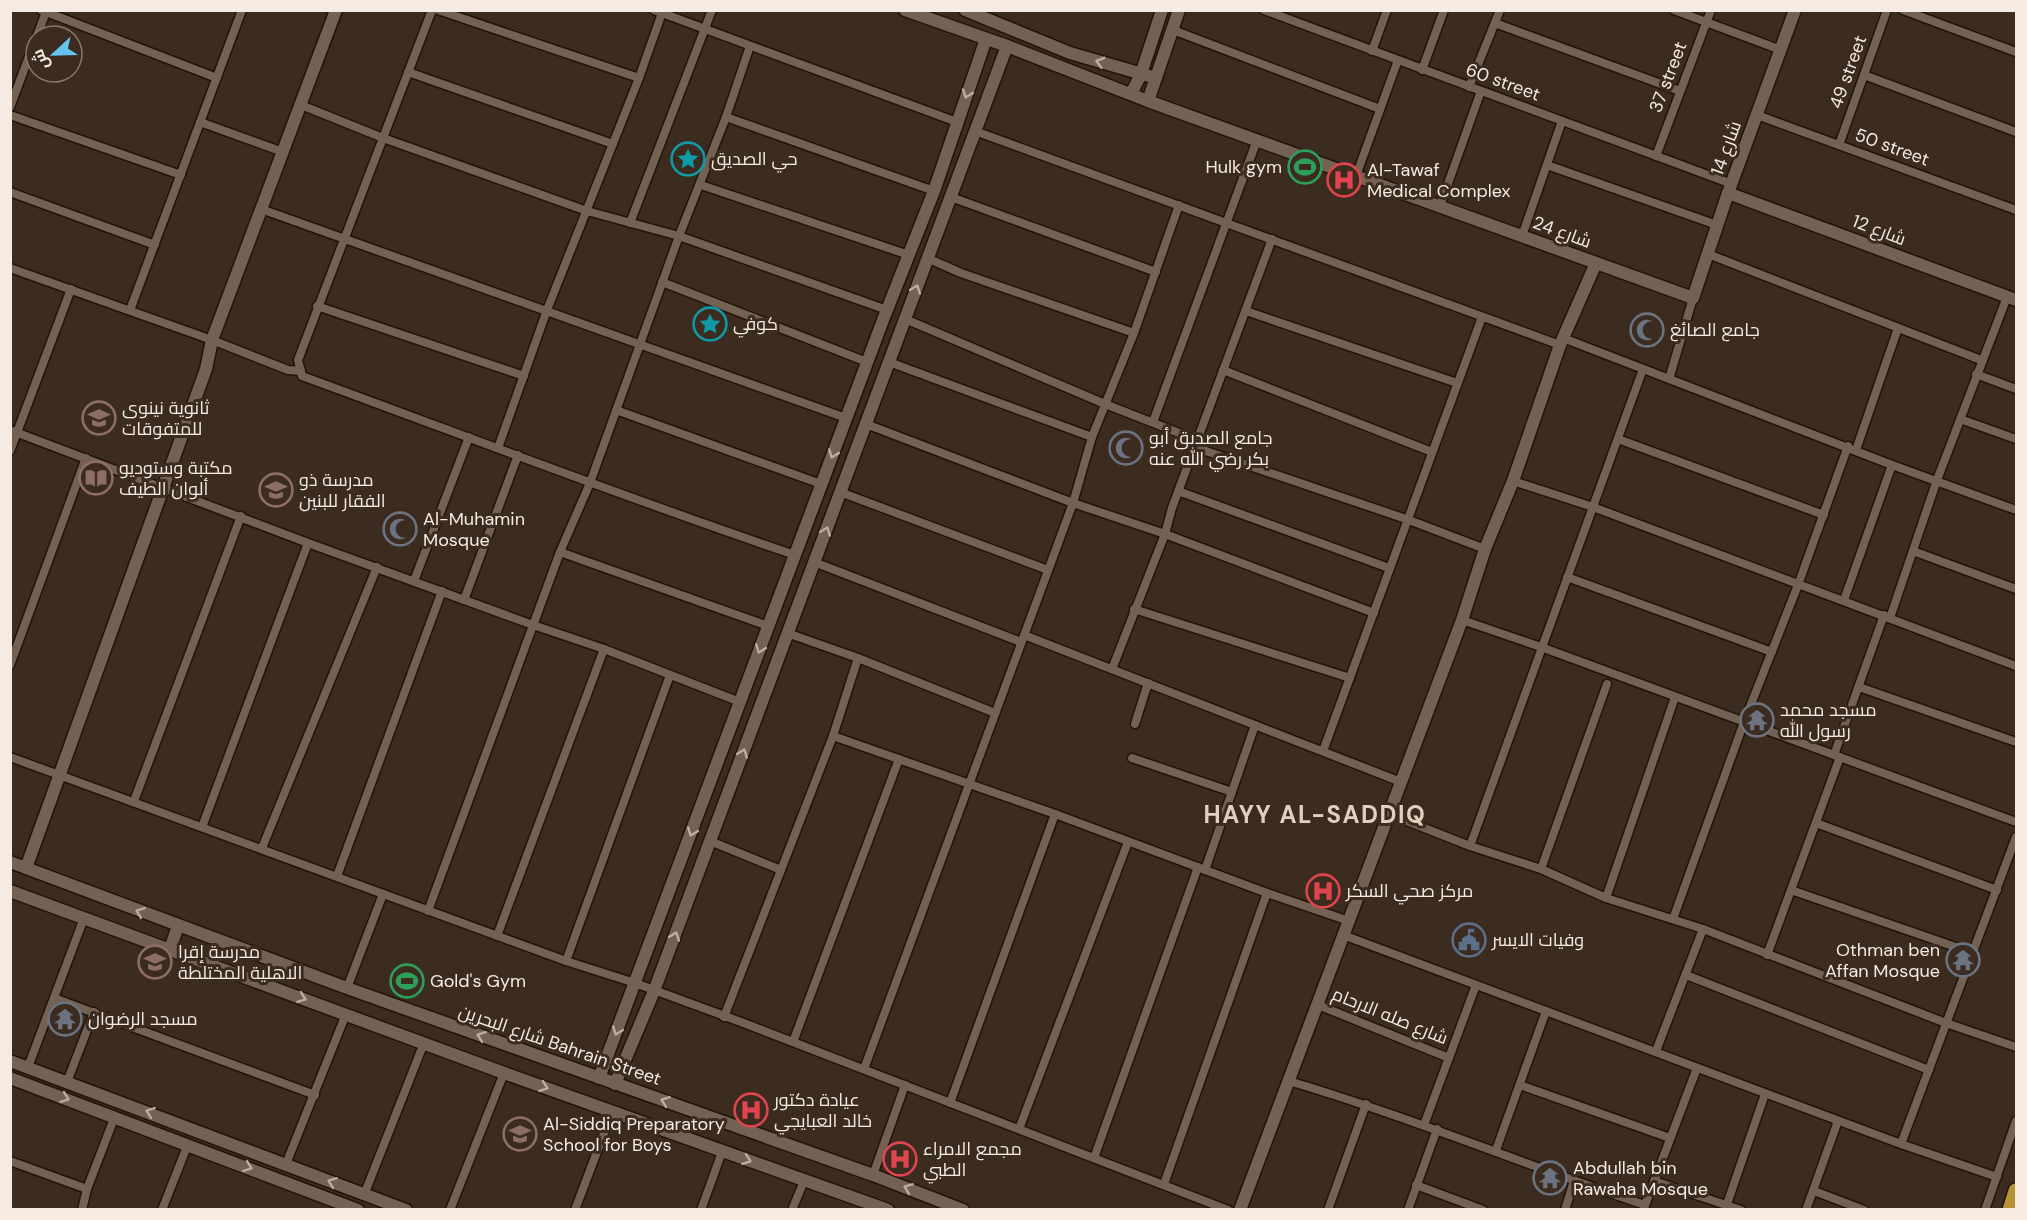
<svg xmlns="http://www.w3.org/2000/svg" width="2027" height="1220" font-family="'DM Sans',Cairo,sans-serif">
<rect width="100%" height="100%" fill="#3b2c1f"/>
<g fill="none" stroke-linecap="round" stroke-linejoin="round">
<defs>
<g id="street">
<polyline points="41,10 217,78"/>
<path d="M 432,10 L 298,360 L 302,376 C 466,436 629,499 795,555"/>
<polyline points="438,10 639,78"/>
<polyline points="654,10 957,122"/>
<polyline points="1264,10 1732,184"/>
<polyline points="1674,10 1781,50"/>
<polyline points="1903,10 2016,52"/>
<polyline points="1495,23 1680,91"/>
<polyline points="1173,30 1380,109"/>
<polyline points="37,36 46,12"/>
<polyline points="1372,51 1387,10"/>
<polyline points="1422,70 1444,10"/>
<polyline points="408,72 613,144"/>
<polyline points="1864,75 2016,132"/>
<polyline points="1469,87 1500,10"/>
<polyline points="301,105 383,138 587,211 679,236 887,310"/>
<polyline points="10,107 36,38"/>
<polyline points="10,115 181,175"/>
<polyline points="1757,115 2016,210"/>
<polyline points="726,117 934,191"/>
<polyline points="200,122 283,152"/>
<polyline points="975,131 1560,345"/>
<polyline points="1839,145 1887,10"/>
<polyline points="1656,156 1711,10"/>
<polyline points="1547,165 1717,225"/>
<polyline points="1356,176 1398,60"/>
<polyline points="701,185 909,255"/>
<polyline points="10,192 155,245"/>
<polyline points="951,197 1156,272"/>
<polyline points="1440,206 1481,91"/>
<polyline points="261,209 846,418"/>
<polyline points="630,223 712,10"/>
<polyline points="1522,236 1562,121"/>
<polyline points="1708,254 1981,360"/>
<polyline points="927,258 961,273 1134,333"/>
<polyline points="10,268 212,340 288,370 301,371"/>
<polyline points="662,282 867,362"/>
<polyline points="317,306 524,376"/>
<polyline points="130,310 242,10"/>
<polyline points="1246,311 1457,383"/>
<polyline points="905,319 1105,404 1197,440"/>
<polyline points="1563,338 1892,465 2016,510"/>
<polyline points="889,362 1092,437"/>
<polyline points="1223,370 1432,452"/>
<polyline points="1976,374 2016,389"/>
<polyline points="1669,379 1693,298"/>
<polyline points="616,410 821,484"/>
<polyline points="1960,419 2016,439"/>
<polyline points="1153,422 1257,140"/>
<polyline points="866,424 1073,503 1165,534 1374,613"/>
<polyline points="10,430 308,543 533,625 604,649 740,702"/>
<polyline points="1618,439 1824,515"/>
<polyline points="1194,447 1409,520 1485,549"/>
<polyline points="498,448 547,310 639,78 662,13"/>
<polyline points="1856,450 1898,328"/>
<polyline points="10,451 71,289"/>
<polyline points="1513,481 1593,507 2016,666"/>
<polyline points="1178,491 1389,568"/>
<polyline points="840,492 1048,570"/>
<polyline points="1913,551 2016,589"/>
<polyline points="560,552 768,626"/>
<polyline points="814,562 1021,642"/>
<polyline points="1567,577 1772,652"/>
<polyline points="414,581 469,437"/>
<polyline points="464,600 518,455"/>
<polyline points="1844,600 1892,465"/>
<polyline points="1134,609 1350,678"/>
<polyline points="1890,618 1937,480 2007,297"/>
<polyline points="1462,620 1541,647 2016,822"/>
<polyline points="787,633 858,658 995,713"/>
<polyline points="1024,635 1401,782"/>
<polyline points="10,665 86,458"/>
<polyline points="1112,669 1165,534 1172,508 1272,239"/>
<polyline points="1859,687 2016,742"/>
<polyline points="1135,724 1148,683"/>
<polyline points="833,736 1055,814 1267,893 1349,921"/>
<polyline points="1323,751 1482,317"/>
<polyline points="1834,755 1884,615"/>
<polyline points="10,757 566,961 635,983 741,1022 1228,1210"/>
<polyline points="1132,758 1232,792"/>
<polyline points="134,801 241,516"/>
<polyline points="1389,814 1470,846 1541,869 1606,898 1703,929 1946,1023 2016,1047"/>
<polyline points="1816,823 1997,890"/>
<polyline points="202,827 308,543"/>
<polyline points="710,841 781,870"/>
<polyline points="1470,846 1643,369"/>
<polyline points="262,848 377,567"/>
<polyline points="1541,869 1607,684"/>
<polyline points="1205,870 1255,725"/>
<polyline points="337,876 442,591"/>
<polyline points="1791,890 1973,953"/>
<polyline points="1606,898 1675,697"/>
<polyline points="428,911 560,552 590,483 679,236 726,117 750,46"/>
<polyline points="1673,919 1744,722 1798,585 1848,446"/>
<polyline points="1343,935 1901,1144 1997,1177"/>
<polyline points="497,936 604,649"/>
<polyline points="1767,955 1840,757"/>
<polyline points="566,961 670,675"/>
<polyline points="1686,975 1929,1070"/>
<polyline points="347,988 383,894"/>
<polyline points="54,998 315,1095"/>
<polyline points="1318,1005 1449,1058"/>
<polyline points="724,1017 833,736 858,658"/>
<polyline points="793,1042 899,759"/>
<polyline points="1656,1051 1703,929"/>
<polyline points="28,1067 84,918"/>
<polyline points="864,1069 1073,503 1092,437 1134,333 1179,205"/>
<path d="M 1289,1081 C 1410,1117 1525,1165 1645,1205"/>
<polyline points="67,1082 94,1012"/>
<polyline points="1520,1085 1670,1138"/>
<polyline points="950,1103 1055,814"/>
<polyline points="1424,1125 1476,985"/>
<polyline points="1019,1129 1128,842"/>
<polyline points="1901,1144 2016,837"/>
<polyline points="1496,1150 1546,1011"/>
<polyline points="1094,1158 1198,867"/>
<polyline points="10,1161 87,1189"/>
<polyline points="286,1164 346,1014"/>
<polyline points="873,1175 905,1085"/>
<polyline points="1654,1181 1741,1210"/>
<polyline points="1164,1184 1267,893"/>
<polyline points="1416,1185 1483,1210"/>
<polyline points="1814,1191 1864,1210"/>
<polyline points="364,1195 424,1043"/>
<polyline points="1727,1204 1765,1094"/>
<polyline points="1644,1208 1697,1068"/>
<polyline points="82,1210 87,1189 115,1116"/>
<polyline points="162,1210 188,1144"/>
<polyline points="450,1210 504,1073"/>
<polyline points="575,1210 612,1112"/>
<polyline points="701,1210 722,1152"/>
<polyline points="792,1210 804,1181"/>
<polyline points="1328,1210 1366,1104"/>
<polyline points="1408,1210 1437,1129"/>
<polyline points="1565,1210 1574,1181"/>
<polyline points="1806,1210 1838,1121"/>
<polyline points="1985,1210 2016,1121"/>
</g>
<g id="secondary">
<polyline points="905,10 1007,46 1148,101 1693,298 1728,193 1795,10"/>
<polyline points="965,10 1070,53 1156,78"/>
<polyline points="1131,94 1141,74 1162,10"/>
<polyline points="1148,101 1179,10"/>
<polyline points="1728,193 2016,300"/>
<polyline points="10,862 347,988 873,1175 963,1210"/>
<polyline points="26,868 206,369 212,340 336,10"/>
<polyline points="10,891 504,1073 888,1210"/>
<polyline points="170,949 178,926"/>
<polyline points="10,1061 406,1210"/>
<polyline points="10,1078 358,1210"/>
<polyline points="599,1078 883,320 934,191 986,39"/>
<polyline points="615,1084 654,991 1007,46"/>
<polyline points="1240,1210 1462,620 1485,549 1513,481 1560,345 1596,263"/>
</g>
<polyline id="highway" points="2010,1210 2016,1191"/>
</defs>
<use href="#street" stroke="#211408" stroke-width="11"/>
<use href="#secondary" stroke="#211408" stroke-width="15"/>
<use href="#highway" stroke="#211408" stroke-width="18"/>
<use href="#street" stroke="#736254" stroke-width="8"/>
<use href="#secondary" stroke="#736254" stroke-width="12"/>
<use href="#highway" stroke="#b79335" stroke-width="15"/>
</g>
<defs><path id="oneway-chevron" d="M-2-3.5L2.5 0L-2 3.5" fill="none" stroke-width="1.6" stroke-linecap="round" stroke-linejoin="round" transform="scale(1.5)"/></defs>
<g stroke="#baada2">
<use href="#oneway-chevron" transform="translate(1100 62) rotate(-164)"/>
<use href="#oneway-chevron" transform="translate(967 94) rotate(109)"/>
<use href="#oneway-chevron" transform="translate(916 289) rotate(-70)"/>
<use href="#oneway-chevron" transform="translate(833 454) rotate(111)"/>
<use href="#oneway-chevron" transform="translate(826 531) rotate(-70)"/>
<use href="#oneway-chevron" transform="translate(760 649) rotate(111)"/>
<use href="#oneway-chevron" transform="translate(743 753) rotate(-69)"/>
<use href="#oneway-chevron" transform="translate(692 832) rotate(110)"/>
<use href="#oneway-chevron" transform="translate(140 912) rotate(-159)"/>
<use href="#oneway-chevron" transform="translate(675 936) rotate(-70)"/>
<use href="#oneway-chevron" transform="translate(302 998) rotate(20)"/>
<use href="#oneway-chevron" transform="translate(617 1031) rotate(111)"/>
<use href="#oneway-chevron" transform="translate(481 1036) rotate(-160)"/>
<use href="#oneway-chevron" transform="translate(544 1087) rotate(20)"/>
<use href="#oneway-chevron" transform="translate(65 1098) rotate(20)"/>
<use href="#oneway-chevron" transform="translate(665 1101) rotate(-160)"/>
<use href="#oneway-chevron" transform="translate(150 1112) rotate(-160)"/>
<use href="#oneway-chevron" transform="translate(747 1160) rotate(20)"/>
<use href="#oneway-chevron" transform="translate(248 1167) rotate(21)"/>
<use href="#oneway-chevron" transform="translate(332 1182) rotate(-159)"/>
<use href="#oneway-chevron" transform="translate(908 1188) rotate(-159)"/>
</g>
<defs>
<symbol id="sight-ring" viewBox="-11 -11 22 22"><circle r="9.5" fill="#3b2c1f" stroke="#0f9aa8" stroke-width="1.5"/><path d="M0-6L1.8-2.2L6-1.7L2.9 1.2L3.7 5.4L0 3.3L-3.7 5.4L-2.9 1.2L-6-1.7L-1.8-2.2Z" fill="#0f9aa8"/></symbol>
<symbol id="stadium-ring" viewBox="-11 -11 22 22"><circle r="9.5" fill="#3b2c1f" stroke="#2e9e5b" stroke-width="1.5"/><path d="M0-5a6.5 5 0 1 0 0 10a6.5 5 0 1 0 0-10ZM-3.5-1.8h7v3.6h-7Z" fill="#2e9e5b"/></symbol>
<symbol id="hospital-ring" viewBox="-11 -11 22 22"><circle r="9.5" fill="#3b2c1f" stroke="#e0444e" stroke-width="1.5"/><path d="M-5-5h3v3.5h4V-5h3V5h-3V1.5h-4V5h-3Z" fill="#e0444e"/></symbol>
<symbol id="mosque-ring" viewBox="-11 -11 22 22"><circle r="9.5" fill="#3b2c1f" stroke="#6b7280" stroke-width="1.5"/><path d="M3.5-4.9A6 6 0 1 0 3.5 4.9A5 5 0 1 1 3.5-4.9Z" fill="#6b7280"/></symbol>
<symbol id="school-ring" viewBox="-11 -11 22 22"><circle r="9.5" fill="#3b2c1f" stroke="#8d6e63" stroke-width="1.5"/><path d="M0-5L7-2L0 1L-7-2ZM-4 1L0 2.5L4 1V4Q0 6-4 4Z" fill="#8d6e63"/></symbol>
<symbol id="library-ring" viewBox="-11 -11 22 22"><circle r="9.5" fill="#3b2c1f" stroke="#8d6e63" stroke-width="1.5"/><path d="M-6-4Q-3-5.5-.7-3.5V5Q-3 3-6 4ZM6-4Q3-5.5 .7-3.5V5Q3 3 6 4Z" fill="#8d6e63"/></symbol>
<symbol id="temple-ring" viewBox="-11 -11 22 22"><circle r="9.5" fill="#3b2c1f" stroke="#6b7280" stroke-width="1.5"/><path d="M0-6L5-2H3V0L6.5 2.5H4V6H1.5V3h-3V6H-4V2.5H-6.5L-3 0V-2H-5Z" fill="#6b7280"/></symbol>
<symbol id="civic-ring" viewBox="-11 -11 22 22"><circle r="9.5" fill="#3b2c1f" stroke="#5c6f8a" stroke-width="1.5"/><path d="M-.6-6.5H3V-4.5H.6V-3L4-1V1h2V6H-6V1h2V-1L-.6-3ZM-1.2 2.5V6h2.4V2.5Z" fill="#5c6f8a"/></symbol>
</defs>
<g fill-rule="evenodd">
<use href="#sight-ring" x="669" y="140" width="38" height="38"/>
<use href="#stadium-ring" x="1286" y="148" width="38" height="38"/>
<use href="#hospital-ring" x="1325" y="161" width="38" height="38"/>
<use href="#sight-ring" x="691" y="305" width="38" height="38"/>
<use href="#mosque-ring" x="1628" y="311" width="38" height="38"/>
<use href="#school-ring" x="80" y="399" width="38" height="38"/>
<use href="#mosque-ring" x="1107" y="429" width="38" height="38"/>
<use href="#library-ring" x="77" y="459" width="38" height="38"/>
<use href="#school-ring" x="257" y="471" width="38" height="38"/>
<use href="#mosque-ring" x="381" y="510" width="38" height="38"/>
<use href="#temple-ring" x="1738" y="701" width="38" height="38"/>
<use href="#hospital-ring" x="1304" y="872" width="38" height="38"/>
<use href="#civic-ring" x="1450" y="921" width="38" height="38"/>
<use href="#temple-ring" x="1944" y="941" width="38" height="38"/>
<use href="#school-ring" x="136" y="943" width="38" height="38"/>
<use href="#stadium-ring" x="388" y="962" width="38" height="38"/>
<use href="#temple-ring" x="46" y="1000" width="38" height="38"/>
<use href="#hospital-ring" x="732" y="1091" width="38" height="38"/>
<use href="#school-ring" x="501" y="1115" width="38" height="38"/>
<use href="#hospital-ring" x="881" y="1140" width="38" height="38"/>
<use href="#temple-ring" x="1531" y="1159" width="38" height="38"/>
</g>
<g text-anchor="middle" stroke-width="6" stroke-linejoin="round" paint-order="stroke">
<g font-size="18" fill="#f5ebe2" stroke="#3b2c1f">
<text transform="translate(1848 72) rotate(-70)" y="6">49 street</text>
<text transform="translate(1668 77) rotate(-69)" y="6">37 street</text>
<text transform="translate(1503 82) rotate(20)" y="6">60 street</text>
<text transform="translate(1892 147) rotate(20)" y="6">50 street</text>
<text transform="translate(1726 148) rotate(-70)" y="6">شارع 14</text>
<text transform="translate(1879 230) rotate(21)" y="6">شارع 12</text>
<text transform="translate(1562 232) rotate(20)" y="6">شارع 24</text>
<text transform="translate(1390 1016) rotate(22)" y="6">شارع صله الارحام</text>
<text transform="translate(560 1045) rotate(19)" y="6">شارع البحرين Bahrain Street</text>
</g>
<g font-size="18" fill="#f5ebe2" stroke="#3b2c1f" text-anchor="start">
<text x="711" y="165">حي الصديق</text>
<text x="1282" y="173" text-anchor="end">Hulk gym</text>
<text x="1367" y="176">Al-Tawaf<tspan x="1367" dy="21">Medical Complex</tspan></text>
<text x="733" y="330">كوفي</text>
<text x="1670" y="336">جامع الصائغ</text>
<text x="122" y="414">ثانوية نينوى<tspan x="122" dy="21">للمتفوقات</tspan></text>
<text x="1149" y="444">جامع الصديق أبو<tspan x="1149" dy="21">بكر رضي الله عنه</tspan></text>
<text x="119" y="474">مكتبة وستوديو<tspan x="119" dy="21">ألوان الطيف</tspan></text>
<text x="299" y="486">مدرسة ذو<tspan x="299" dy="21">الفقار للبنين</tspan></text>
<text x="423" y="525">Al-Muhamin<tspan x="423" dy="21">Mosque</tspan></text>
<text x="1780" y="716">مسجد محمد<tspan x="1780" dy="21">رسول الله</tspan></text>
<text x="1346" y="897">مركز صحي السكر</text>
<text x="1492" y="946">وفيات الايسر</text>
<text x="1940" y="956" text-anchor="end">Othman ben<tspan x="1940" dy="21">Affan Mosque</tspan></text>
<text x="178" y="958">مدرسة إقرا<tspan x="178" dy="21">الاهلية المختلطة</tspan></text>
<text x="430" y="987">Gold's Gym</text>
<text x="88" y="1025">مسجد الرضوان</text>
<text x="774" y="1106">عيادة دكتور<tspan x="774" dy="21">خالد العبايجي</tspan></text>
<text x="543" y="1130">Al-Siddiq Preparatory<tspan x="543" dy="21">School for Boys</tspan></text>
<text x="923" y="1155">مجمع الامراء<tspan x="923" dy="21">الطبي</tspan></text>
<text x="1573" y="1174">Abdullah bin<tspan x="1573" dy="21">Rawaha Mosque</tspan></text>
</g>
<g font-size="24" font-weight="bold" letter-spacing="1.5" fill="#e2d0bf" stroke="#3b2c1f">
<text x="1315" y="823">HAYY AL-SADDIQ</text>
</g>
</g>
<rect width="2027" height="1220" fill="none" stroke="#f5ebe2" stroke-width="24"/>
<g transform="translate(54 54) rotate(248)"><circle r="28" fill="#3b2c1f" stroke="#85786d" stroke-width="1.5"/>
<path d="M0-4.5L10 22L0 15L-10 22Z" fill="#66c4ef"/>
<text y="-9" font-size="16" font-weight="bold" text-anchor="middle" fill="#f5ebe2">ش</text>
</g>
</svg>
